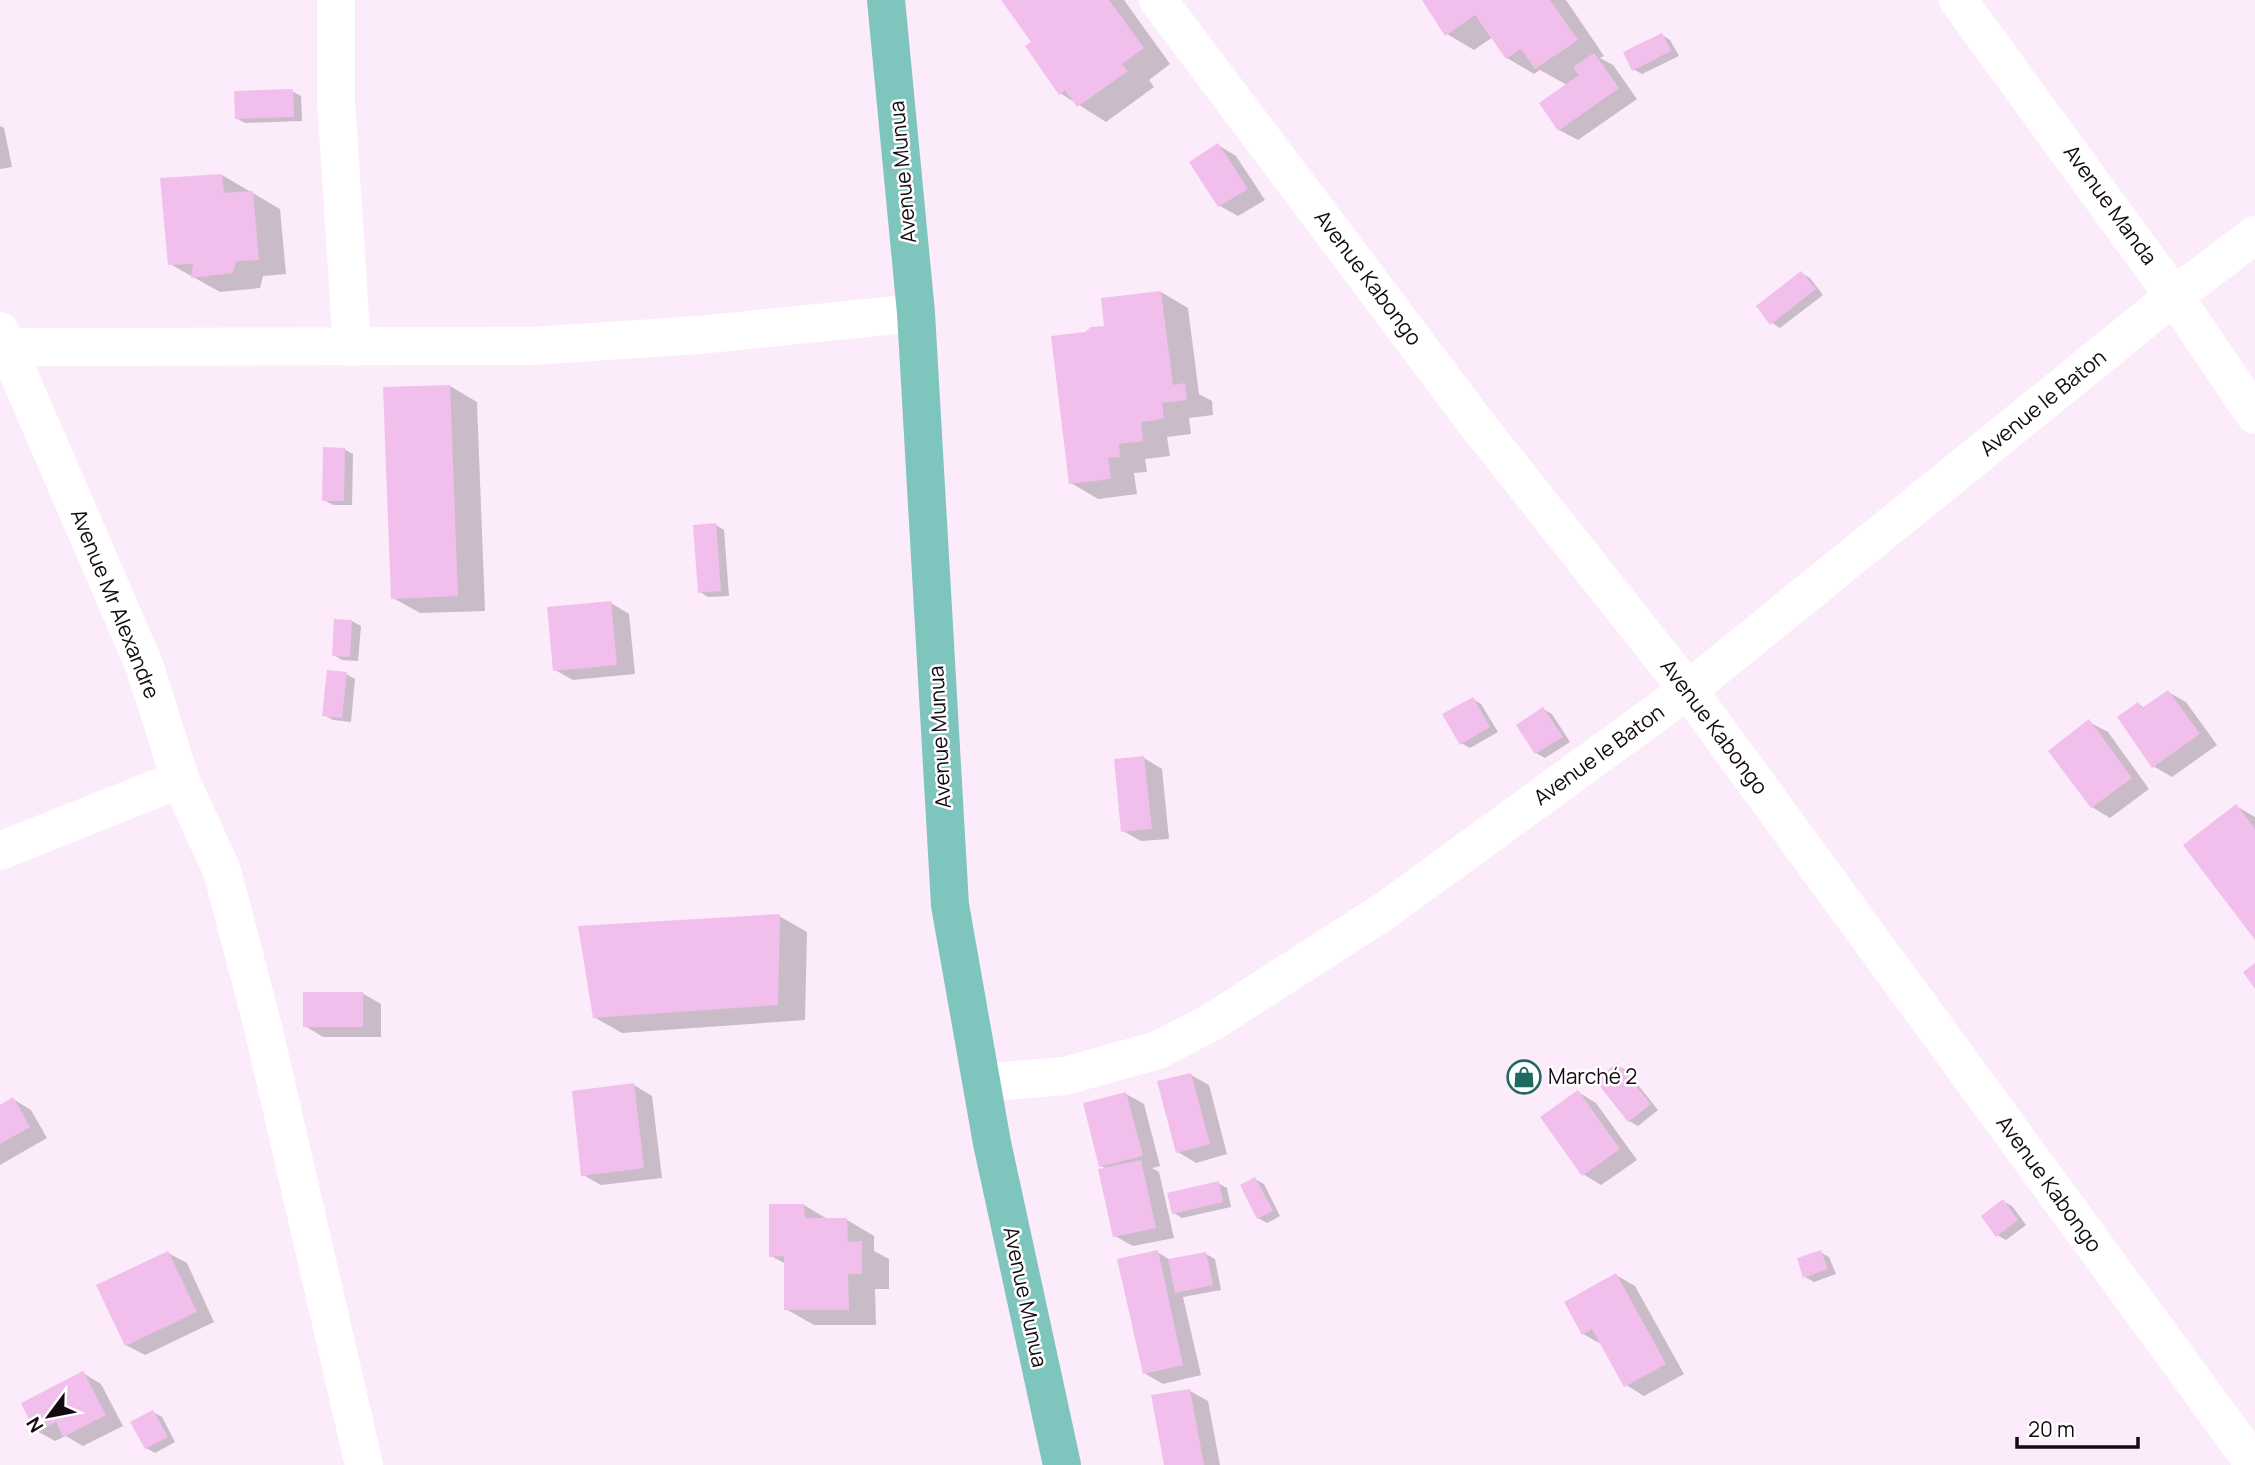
<svg xmlns="http://www.w3.org/2000/svg" width="2255" height="1465" font-family="Manrope,sans-serif">
<rect width="100%" height="100%" fill="#fcebfa"/>
<g fill="#0003">
<polygon points="1003,0 1124,0 1170,64 1149,80 1154,87 1106,122 1060,93 1033,42"/>
<polygon points="1424,0 1566,0 1604,56 1600,58 1613,65 1637,99 1578,140 1559,130 1567,85 1540,70 1534,74 1507,58 1493,37 1474,50 1447,34"/>
<polygon points="1662,35 1670,40 1679,56 1642,74 1633,69"/>
<polygon points="292,91 301,96 302,121 245,123 236,118"/>
<polygon points="0,126 4,128 12,167 0,169"/>
<polygon points="1218,145 1236,156 1265,200 1238,216 1220,206"/>
<polygon points="222,175 280,209 286,274 263,276 260,288 220,292 170,264"/>
<polygon points="1801,273 1810,278 1823,295 1780,328 1772,323"/>
<polygon points="1161,292 1188,308 1199,394 1212,401 1213,415 1189,418 1191,434 1167,437 1170,456 1145,459 1147,472 1134,473 1137,494 1098,499 1071,483 1086,334 1106,327"/>
<polygon points="450,386 477,402 485,611 420,613 393,598"/>
<polygon points="344,449 353,454 352,505 333,505 324,500"/>
<polygon points="716,525 724,530 729,596 708,597 700,592"/>
<polygon points="611,603 629,614 635,674 573,680 555,670"/>
<polygon points="336,620 352,621 361,626 358,661 342,660 334,655"/>
<polygon points="346,674 355,679 351,722 333,720 324,715"/>
<polygon points="2168,692 2186,702 2217,745 2172,777 2153,766 2138,704 2145,708"/>
<polygon points="1473,699 1481,704 1498,732 1470,748 1461,743"/>
<polygon points="1543,709 1552,714 1570,742 1545,758 1536,753"/>
<polygon points="2089,722 2108,732 2149,789 2110,818 2092,807"/>
<polygon points="1144,758 1162,769 1169,839 1141,841 1123,831"/>
<polygon points="2236,806 2255,817 2255,937"/>
<polygon points="779,916 807,932 805,1020 622,1033 594,1017"/>
<polygon points="362,993 381,1004 381,1037 323,1037 305,1026"/>
<polygon points="1617,1065 1626,1070 1658,1110 1638,1126 1629,1121"/>
<polygon points="1191,1075 1209,1085 1227,1154 1196,1163 1178,1152"/>
<polygon points="634,1085 652,1096 662,1178 601,1185 583,1175"/>
<polygon points="1578,1092 1596,1103 1637,1160 1601,1185 1583,1174"/>
<polygon points="1126,1094 1144,1104 1160,1166 1152,1168 1159,1172 1174,1238 1133,1246 1115,1236 1107,1169 1101,1166"/>
<polygon points="13,1099 31,1110 47,1138 0,1165 0,1107"/>
<polygon points="1255,1179 1264,1184 1280,1216 1267,1223 1258,1218"/>
<polygon points="1218,1183 1227,1188 1231,1207 1182,1218 1174,1213"/>
<polygon points="2003,1201 2012,1206 2026,1225 2006,1240 1997,1235"/>
<polygon points="804,1205 829,1220 847,1220 874,1236 874,1251 889,1259 889,1289 875,1289 876,1325 814,1325 786,1309 786,1264 771,1256"/>
<polygon points="1157,1252 1172,1261 1206,1254 1215,1259 1221,1290 1183,1297 1201,1375 1163,1384 1144,1373"/>
<polygon points="1820,1252 1829,1257 1836,1274 1814,1282 1805,1277"/>
<polygon points="168,1253 187,1263 214,1322 145,1355 126,1345"/>
<polygon points="1616,1275 1635,1286 1684,1374 1644,1396 1626,1385 1601,1344 1583,1334"/>
<polygon points="83,1373 101,1384 123,1426 83,1446 66,1436 55,1441 37,1431"/>
<polygon points="1190,1391 1208,1401 1220,1465 1166,1465"/>
<polygon points="153,1412 162,1417 175,1442 155,1453 146,1448"/>
</g>
<g fill="#f2bfec">
<polygon points="1001,0 1109,0 1144,48 1122,64 1128,71 1077,107 1065,90 1059,95 1025,46 1031,42"/>
<polygon points="1422,0 1550,0 1578,40 1535,69 1521,49 1506,59 1475,15 1445,36"/>
<polygon points="1662,33 1671,51 1632,71 1623,52"/>
<polygon points="1594,53 1619,88 1558,131 1539,103 1579,75 1573,67"/>
<polygon points="293,89 294,117 235,119 234,91"/>
<polygon points="1218,143 1248,189 1218,207 1189,162"/>
<polygon points="222,174 224,193 253,191 259,260 236,261 233,273 191,278 193,264 168,265 160,178"/>
<polygon points="1801,271 1816,289 1770,325 1756,306"/>
<polygon points="1161,291 1173,385 1185,383 1187,400 1162,403 1164,419 1141,422 1143,441 1119,444 1120,457 1108,458 1111,479 1069,484 1051,336 1085,332 1091,327 1104,326 1101,298"/>
<polygon points="450,385 458,596 391,599 383,387"/>
<polygon points="323,447 345,448 344,501 322,501"/>
<polygon points="716,523 721,591 698,593 693,525"/>
<polygon points="611,601 617,665 553,671 547,607"/>
<polygon points="334,619 352,620 350,657 332,656"/>
<polygon points="327,670 347,672 342,718 322,716"/>
<polygon points="2168,690 2200,734 2152,768 2117,717 2138,702 2142,708"/>
<polygon points="1473,697 1490,727 1460,745 1442,714"/>
<polygon points="1543,707 1563,737 1535,754 1516,725"/>
<polygon points="2089,719 2132,778 2091,808 2048,751"/>
<polygon points="1144,756 1152,829 1121,832 1114,759"/>
<polygon points="2236,804 2255,829 2255,940 2183,845"/>
<polygon points="780,914 778,1005 593,1018 578,926"/>
<polygon points="2255,963 2255,989 2243,972"/>
<rect x="303" y="992" width="60" height="35"/>
<polygon points="1617,1063 1651,1104 1628,1122 1595,1080"/>
<polygon points="1191,1073 1210,1144 1176,1153 1157,1081"/>
<polygon points="634,1083 644,1168 581,1176 572,1091"/>
<polygon points="1578,1090 1620,1149 1582,1176 1540,1117"/>
<polygon points="1126,1092 1143,1156 1099,1167 1083,1103"/>
<polygon points="13,1097 30,1127 0,1144 0,1105"/>
<polygon points="1141,1160 1156,1228 1113,1237 1098,1169"/>
<polygon points="1255,1177 1273,1211 1257,1219 1240,1185"/>
<polygon points="1219,1181 1223,1202 1172,1214 1167,1193"/>
<polygon points="2003,1199 2018,1220 1996,1237 1981,1216"/>
<polygon points="769,1204 804,1204 805,1218 847,1218 848,1242 862,1241 862,1274 848,1274 849,1310 784,1310 784,1256 769,1257"/>
<polygon points="1158,1250 1183,1365 1143,1374 1117,1259"/>
<polygon points="1821,1250 1828,1269 1803,1278 1797,1258"/>
<polygon points="168,1251 197,1312 125,1346 96,1285"/>
<polygon points="1206,1252 1213,1285 1175,1293 1168,1259"/>
<polygon points="1616,1273 1666,1364 1624,1387 1592,1329 1582,1335 1564,1302"/>
<polygon points="83,1371 106,1415 63,1437 56,1422 35,1432 21,1403"/>
<polygon points="1190,1389 1204,1465 1164,1465 1151,1395"/>
<polygon points="153,1410 168,1437 145,1449 130,1422"/>
</g>
<g fill="none" stroke-linecap="round" stroke-linejoin="round">
<g stroke="#fff" stroke-width="38">
<polyline points="336,0 336,100 352,347"/>
<polyline points="1158,0 1476,423 1688,690 2255,1465"/>
<polyline points="1958,0 2174,296 2255,415"/>
<polyline points="0,331 145,667 180,779 222,871 262,1023 364,1465"/>
<polyline points="6,347 532,346 699,335 916,313"/>
<polyline points="0,851 180,779"/>
<polyline points="981,1083 1065,1076 1158,1050 1212,1022 1383,912 1688,690 2174,296 2255,235"/>
</g>
<polyline stroke="#7ec5be" stroke-width="38" points="886,0 916,313 950,905 992,1143 1062,1465"/>
</g>
<defs>
<symbol id="shop-ring" viewBox="-11 -11 22 22"><circle r="9.5" fill="#fff" stroke="#1e6961" stroke-width="1.5"/><path d="M-5-2.5h2.3a2.7 3.5 0 0 1 5.4 0H5L5.5 6h-11ZM-1.5-2.5h3a1.5 2.3 0 0 0-3 0Z" fill="#1e6961"/></symbol>
</defs>
<g fill-rule="evenodd">
<use href="#shop-ring" x="1505" y="1058" width="38" height="38"/>
</g>
<g text-anchor="middle" stroke-width="5" stroke-linejoin="round" paint-order="stroke">
<g font-size="21" fill="#130a12" stroke="#fff">
<text transform="translate(903 172) rotate(-95)" y="7">Avenue Munua</text>
<text transform="translate(2110 205) rotate(54)" y="7">Avenue Manda</text>
<text transform="translate(1368 278) rotate(53)" y="7">Avenue Kabongo</text>
<text transform="translate(2043 403) rotate(-39)" y="7">Avenue le Baton</text>
<text transform="translate(115 604) rotate(68)" y="7">Avenue Mr Alexandre</text>
<text transform="translate(1714 727) rotate(53)" y="7">Avenue Kabongo</text>
<text transform="translate(940 737) rotate(-93)" y="7">Avenue Munua</text>
<text transform="translate(1599 755) rotate(-36)" y="7">Avenue le Baton</text>
<text transform="translate(2049 1184) rotate(54)" y="7">Avenue Kabongo</text>
<text transform="translate(1025 1297) rotate(78)" y="7">Avenue Munua</text>
</g>
<g font-size="21" fill="#130a12" stroke="#fff" text-anchor="start">
<text x="1548" y="1084">Marché 2</text>
</g>
</g>
<g transform="translate(49 1416) rotate(238)" stroke="#ffffff" stroke-width="5" paint-order="stroke">
<path d="M0-5L12 26L0 18L-12 26Z" fill="#130a12"/>
<text y="-10" font-size="19" font-weight="bold" text-anchor="middle" fill="#130a12">N</text>
</g>
<path d="M2017 1437v10h121v-10" fill="none" stroke="#130a12" stroke-width="3.5"/>
<text x="2028" y="1437" font-size="21" fill="#130a12" stroke="#ffffff" stroke-width="5" paint-order="stroke">20 m</text>
</svg>
